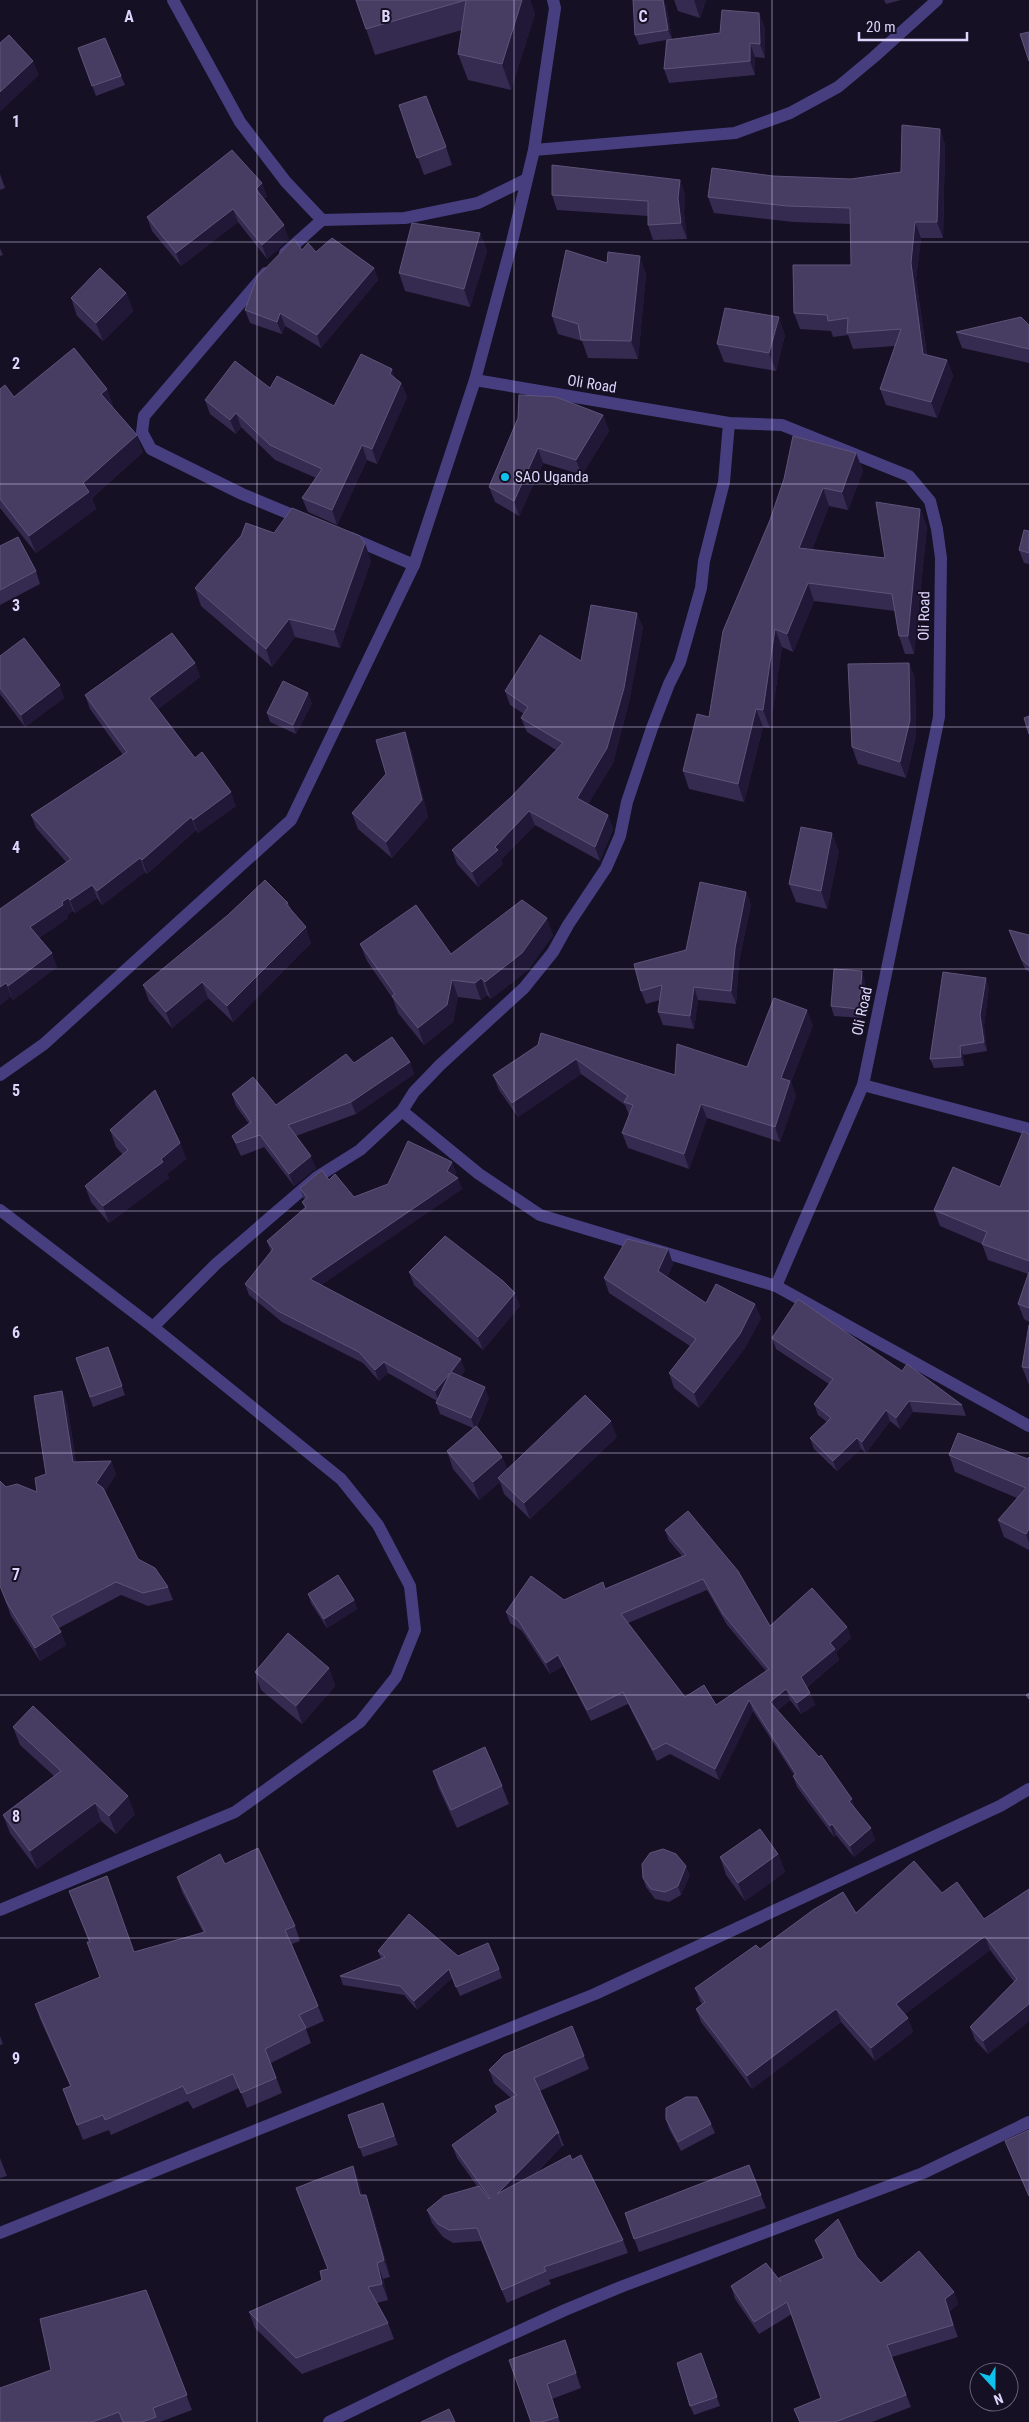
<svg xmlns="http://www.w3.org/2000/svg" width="1029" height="2422" font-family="'Roboto Condensed',sans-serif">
<rect width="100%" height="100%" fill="#151023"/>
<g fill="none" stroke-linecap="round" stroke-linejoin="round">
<g stroke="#473e7f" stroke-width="12">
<polyline points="173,0 240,122 286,182 322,220 405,218 478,203 527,179"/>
<polyline points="553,0 555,8 534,150 511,246 475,380 729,423 782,425 909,476 930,501 937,529 941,558 939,717 863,1085 776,1286 1029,1426"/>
<polyline points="534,150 735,133 790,113 838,87 874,57 937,0"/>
<polyline points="285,253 322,220"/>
<polyline points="266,273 144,416 142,432 151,449 242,494 302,519"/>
<polyline points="351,538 414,565"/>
<polyline points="0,1075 44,1044 291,820 414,565 475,380"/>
<polyline points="863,1085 1029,1129"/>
<polyline points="402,1111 479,1174 540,1215 776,1286"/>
<polyline points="0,1210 153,1327 341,1479 378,1525 410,1586 415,1630 396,1677 360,1722 235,1812 0,1910"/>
<polyline points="153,1327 216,1264 317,1177 360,1150 402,1111 414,1092 440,1065 524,988 553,952 568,925 606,868 620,836 627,802 652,728 669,684 680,662 701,588 704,561 724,482 729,423"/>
<polyline points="0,2233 595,1994 1000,1806 1029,1789"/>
<polyline points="329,2422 454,2361 565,2310 623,2286 923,2173 1029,2122"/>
</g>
</g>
<g fill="#352a50" fill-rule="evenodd">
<polygon points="356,0 530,0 535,14 511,90 468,80 458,54 462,30 375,55"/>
<polygon points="674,0 706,0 700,18 678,11"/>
<polygon points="884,0 901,0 886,4"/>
<polygon points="666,4 672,39 765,27 765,58 755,57 755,75 669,83 664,69 666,40 639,45 635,35"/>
<polygon points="78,48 121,76 125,85 96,96"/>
<polygon points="399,105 446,147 452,165 424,175"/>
<polygon points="940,129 945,145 943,238 921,238 916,279 927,355 947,360 953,376 937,418 886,405 880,389 895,346 853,349 848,335 833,337 831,331 800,329 794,313 851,265 851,224 793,222 714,213 708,197 773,176 851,179 901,172"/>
<polygon points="0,174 5,188 0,190"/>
<polygon points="680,180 685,195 684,213 687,239 653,240 648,225 648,216 557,210 552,195"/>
<polygon points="262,183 267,197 264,199 289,239 267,259 238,222 181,266 152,231 147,217"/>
<polygon points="480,233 487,251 470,307 405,291 399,273"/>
<polygon points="0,248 3,255 0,256"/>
<polygon points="302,250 316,252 374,268 378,280 321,348 285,326 282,334 250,323 245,310"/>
<polygon points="607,263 646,274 638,359 588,358 582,341 558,334 552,316"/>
<polygon points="126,293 133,311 103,341 77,316 71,298"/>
<polygon points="1029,325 1029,363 962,348 956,332"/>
<polygon points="785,335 776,371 724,362 717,344"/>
<polygon points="395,378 401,383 407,397 377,464 367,460 337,525 308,512 302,498 316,478 275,460 241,427 236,434 210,414 205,400 270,388 334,406"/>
<polygon points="0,389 14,397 107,389 113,406 112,407 143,452 92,498 96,509 36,553 0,508"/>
<polygon points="603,415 609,431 582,475 543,463 519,516 495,502 489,487 518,418"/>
<polygon points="856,453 863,471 848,510 829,506 812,550 885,558 920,509 927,527 914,654 905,654 899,636 895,611 814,601 793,652 782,647 770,728 763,727 744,802 689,789 683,771 709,717 770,520"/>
<polygon points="1029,531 1029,564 1024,563 1019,550"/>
<polygon points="274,533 371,561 340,648 295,637 272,667 201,606 195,588 241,536"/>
<polygon points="0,546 36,571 40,584 0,605"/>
<polygon points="643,627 629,702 613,763 588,804 608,815 613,829 600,861 535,825 501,860 503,864 478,887 457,864 452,850 510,798 556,750 527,732 521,718 524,714 510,705 505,691 581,661"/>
<polygon points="0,656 64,698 25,727 0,694"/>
<polygon points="195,663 200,677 158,709 195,758 236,806 198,833 196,830 147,874 145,872 102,905 97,898 75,913 73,911 67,915 68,918 39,938 57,967 13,1000 11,996 0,1005 0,909 67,863 36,828 31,815 123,755 90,709 85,695"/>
<polygon points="909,663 915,679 916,736 906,778 858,764 852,747"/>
<polygon points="312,703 296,734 270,722 267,713"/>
<polygon points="411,749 428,817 392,858 358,829 352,813 386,774"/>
<polygon points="839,851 827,909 796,902 789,884"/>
<polygon points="746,892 751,905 739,961 736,1004 698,1000 694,1029 663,1025 658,1012 660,1000 646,1004 641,991"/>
<polygon points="288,903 291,909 311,943 233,1022 208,998 172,1028 149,1001 143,985"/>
<polygon points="1009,930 1029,935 1029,972 1025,969"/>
<polygon points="553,935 528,970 491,999 487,995 481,1000 458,997 453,1022 424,1045 398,1013 393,999 367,961 360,944 451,954"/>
<polygon points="865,981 862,1018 834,1016 831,1006"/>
<polygon points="989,987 984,1025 987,1051 963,1055 964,1066 934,1068 930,1059"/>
<polygon points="813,1025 791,1082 796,1096 780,1142 707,1118 689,1169 628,1148 622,1133 629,1115 625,1105 581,1074 518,1117 499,1090 493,1075 538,1045 675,1075 747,1067"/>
<polygon points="410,1062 414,1074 356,1114 296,1136 316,1168 294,1186 264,1147 241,1156 237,1148 232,1136 249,1124 236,1106 232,1094 276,1105 354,1063"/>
<polygon points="110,1130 180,1143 186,1159 167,1174 169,1178 109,1223 91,1202 85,1186 123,1155 116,1147"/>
<polygon points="1029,1134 1029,1322 1024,1319 1018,1304 1028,1274 988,1260 982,1244 940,1226 934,1210 1000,1187"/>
<polygon points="452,1162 456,1173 454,1176 462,1189 321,1285 465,1370 461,1376 489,1398 477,1426 502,1457 507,1469 617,1437 530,1519 504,1494 500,1482 479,1500 453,1469 447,1451 473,1428 440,1414 436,1403 437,1401 388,1373 379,1381 363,1363 282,1322 249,1295 245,1284 271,1252 267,1241 305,1208 302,1202 304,1200 300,1188 329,1180 354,1197"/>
<polygon points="668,1249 673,1264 667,1277 706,1303 761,1318 745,1348 699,1408 674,1388 669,1373 690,1346 609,1293 604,1278"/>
<polygon points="409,1272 520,1306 483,1350 414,1285"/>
<polygon points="1029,1325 1029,1385 1022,1367"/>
<polygon points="772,1338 902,1371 962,1405 966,1416 913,1412 900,1429 890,1421 866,1453 861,1449 837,1471 814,1449 810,1438 827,1422 818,1415 814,1404 829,1384 776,1349"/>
<polygon points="108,1347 125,1395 93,1407 76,1358"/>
<polygon points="62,1391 67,1404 76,1462 111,1461 116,1474 105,1491 138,1559 168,1587 173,1600 148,1606 121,1595 59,1628 66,1645 40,1661 11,1616 0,1586 37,1492 46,1474"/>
<polygon points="949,1455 1028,1459 1029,1457 1029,1550 1004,1537 998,1520 1017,1498 955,1472"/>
<path d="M 665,1530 L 770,1626 L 847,1627 L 851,1638 L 836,1652 L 839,1660 L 807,1687 L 810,1693 L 815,1705 L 801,1714 L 790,1700 L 778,1710 L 856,1810 L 875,1840 L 854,1857 L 836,1835 L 834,1837 L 797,1787 L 793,1776 L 794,1775 L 753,1711 L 719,1780 L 670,1754 L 657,1761 L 628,1704 L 591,1721 L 563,1666 L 550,1674 L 522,1631 L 510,1623 L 506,1612 L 564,1600 L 605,1589 L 682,1556 L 669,1541 ZM 707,1590 L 727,1625 L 766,1671 L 716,1705 L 685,1697 L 628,1623 Z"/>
<polygon points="308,1594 354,1600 357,1609 327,1628 311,1603"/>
<polygon points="329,1668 335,1686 302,1724 261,1690 255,1672"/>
<polygon points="13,1727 135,1814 116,1834 101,1821 37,1869 10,1833 3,1815 54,1776 20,1745"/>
<polygon points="433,1771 502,1786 509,1804 457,1828 439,1789"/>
<polygon points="778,1854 785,1872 745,1901 726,1875 720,1857"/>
<polygon points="225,1864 295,1926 300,1941 292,1944 318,2006 324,2021 306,2029 311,2043 271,2063 282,2093 247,2108 239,2088 193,2109 188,2101 111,2135 109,2130 83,2140 63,2089 70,2086 40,2019 35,2004 100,1977 89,1942 69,1891 134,1952 203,1932 182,1892 177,1877"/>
<polygon points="690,1875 681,1895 669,1902 655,1899 646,1887 643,1878"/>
<polygon points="1029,1889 1029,2021 988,2054 975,2040 970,2027 1014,1982 990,1950 905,2014 908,2018 913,2032 875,2061 841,2022 752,2089 701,2022 696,2009 702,2004 700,2001 695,1988 760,1949 856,1913 942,1893 984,1919"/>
<polygon points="378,1951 458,1956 499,1969 502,1978 460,1996 452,1978 417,2010 404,1995 343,1985 340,1976 381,1959"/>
<polygon points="0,2036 3,2044 0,2045"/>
<polygon points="584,2056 589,2069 540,2091 559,2133 564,2146 562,2146 534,2175 572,2160 623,2240 628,2253 549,2280 551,2284 507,2303 481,2241 453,2243 443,2237 432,2223 427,2210 477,2186 457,2158 452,2145 497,2113 495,2106 511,2098 494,2083 489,2070"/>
<polygon points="383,2103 398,2145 363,2157 348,2115"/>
<polygon points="666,2119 711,2124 715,2133 681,2151 669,2129"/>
<polygon points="1029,2130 1029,2197 1005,2141"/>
<polygon points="0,2158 7,2176 0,2178"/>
<polygon points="749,2165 766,2208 639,2252 625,2213"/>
<polygon points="353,2166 359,2182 362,2195 372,2211 390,2277 383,2279 388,2300 377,2303 388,2323 394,2339 302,2374 255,2328 249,2312 322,2280 328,2269 296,2188"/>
<polygon points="815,2240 857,2257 881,2283 954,2292 958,2304 949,2312 958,2337 892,2357 911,2407 872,2422 799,2422 794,2409 821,2398 792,2314 759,2334 735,2299 731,2286 781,2282 823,2259"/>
<polygon points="146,2290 192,2410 160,2422 0,2422 51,2370"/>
<polygon points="565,2340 581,2388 552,2399 560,2422 531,2422"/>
<polygon points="701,2353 720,2406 694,2415 690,2406"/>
</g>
<g fill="#201836">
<polygon points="522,0 530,0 535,14 511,90 502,64"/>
<polygon points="663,0 664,0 666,4 672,39 668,30"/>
<polygon points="694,0 706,0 700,18"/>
<polygon points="759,13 765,27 765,58 760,44"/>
<polygon points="750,43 755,57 755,75 750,61"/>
<polygon points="33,61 39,75 0,112 0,92"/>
<polygon points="940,129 945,145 943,238 937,222"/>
<polygon points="680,180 685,195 684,213 687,239 681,223 678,198"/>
<polygon points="262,183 267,197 260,202 256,189"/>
<polygon points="233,209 238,222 181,266 176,253"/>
<polygon points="915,222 921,238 916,279 929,370 923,354 911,263"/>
<polygon points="284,225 289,239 267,259 262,245"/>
<polygon points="480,233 487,251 470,307 464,289"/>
<polygon points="640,256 646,274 638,359 631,341"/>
<polygon points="374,268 378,280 321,348 317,335"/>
<polygon points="126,293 133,311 103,341 96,323"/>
<polygon points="280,313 285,326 282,334 277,322"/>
<polygon points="779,317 785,335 776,371 769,353"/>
<polygon points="947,360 953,376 937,418 931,402"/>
<polygon points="392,369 397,384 390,374"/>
<polygon points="401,383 407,397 377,464 372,449"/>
<polygon points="107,389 113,406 107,411 101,394"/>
<polygon points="236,413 241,427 236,434 230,420"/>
<polygon points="603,415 609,431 582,475 576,460"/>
<polygon points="137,435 143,452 92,498 96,509 36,553 29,536 83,483"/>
<polygon points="362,445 367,460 337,525 332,510"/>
<polygon points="538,448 543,463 519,516 514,501"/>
<polygon points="856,453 863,471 848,510 842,492"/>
<polygon points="823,488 829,506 806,566 799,548"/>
<polygon points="920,509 927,527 914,654 908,636"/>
<polygon points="365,543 371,561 340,648 334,630"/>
<polygon points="808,583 814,601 793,652 787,634"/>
<polygon points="637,613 643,627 629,702 613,763 583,813 577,798"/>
<polygon points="289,619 295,637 272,667 266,649"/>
<polygon points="775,629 782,647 770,728 763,710"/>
<polygon points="195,663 200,677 154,712 149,698"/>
<polygon points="909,663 915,679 916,736 906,778 900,762"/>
<polygon points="60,685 64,698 25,727 21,715"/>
<polygon points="308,693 312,703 296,734 293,725"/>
<polygon points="756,709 763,727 744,802 738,784"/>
<polygon points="405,732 411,749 428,817 392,858 386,842"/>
<polygon points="231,792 236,806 198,833 193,820"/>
<polygon points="529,811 535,825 501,860 503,864 478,887 472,872 495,847"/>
<polygon points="608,815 613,829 600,861 595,847"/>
<polygon points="191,817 196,830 147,874 142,860"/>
<polygon points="832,833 839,851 827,909 821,891"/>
<polygon points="140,858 145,872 102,905 97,891"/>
<polygon points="92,885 97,898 75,913 70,900"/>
<polygon points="746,892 751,905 739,961 736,1004 731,991 735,948"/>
<polygon points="68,898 73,911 67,915 68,918 35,941 30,927 62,902"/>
<polygon points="547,918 553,935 528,970 491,999 485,982"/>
<polygon points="306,927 311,943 233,1022 227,1006"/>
<polygon points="52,953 57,967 13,1000 8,986"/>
<polygon points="862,971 865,981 862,1018 859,1009"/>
<polygon points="481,978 487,995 481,1000 475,983"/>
<polygon points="986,978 989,987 984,1025 987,1051 984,1042 980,1015"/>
<polygon points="452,980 458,997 453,1022 424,1045 418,1028"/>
<polygon points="202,982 208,998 172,1028 166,1012"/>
<polygon points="6,983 11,996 0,1005 0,987"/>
<polygon points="694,987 698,1000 694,1029 690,1016"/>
<polygon points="807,1010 813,1025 791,1082 796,1096 780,1142 775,1127 781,1078"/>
<polygon points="960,1046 963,1055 964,1066 961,1057"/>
<polygon points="576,1059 581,1074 518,1117 512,1103"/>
<polygon points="410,1062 414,1074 356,1114 351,1102"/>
<polygon points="701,1104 707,1118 689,1169 684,1154"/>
<polygon points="180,1143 186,1159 167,1174 169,1178 109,1223 103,1206"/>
<polygon points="311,1156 316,1168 294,1186 289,1174"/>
<polygon points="452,1162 456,1173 451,1182 447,1171"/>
<polygon points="458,1178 462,1189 314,1290 310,1279"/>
<polygon points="668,1249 673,1264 663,1285 658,1271"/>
<polygon points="515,1293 520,1306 483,1350 478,1337"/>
<polygon points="755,1304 761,1318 745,1348 699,1408 694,1393"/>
<polygon points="461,1359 465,1370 455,1383 451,1372"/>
<polygon points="384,1362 388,1373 379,1381 375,1370"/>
<polygon points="450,1373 439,1402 435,1391"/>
<polygon points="485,1387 489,1398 475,1429 471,1418"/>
<polygon points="62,1391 67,1404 78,1476 73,1462"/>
<polygon points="909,1401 913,1412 900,1429 896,1418"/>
<polygon points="886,1410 890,1421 866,1453 862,1442"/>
<polygon points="611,1421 617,1437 530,1519 524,1503"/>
<polygon points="857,1438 861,1449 837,1471 833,1461"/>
<polygon points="502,1457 509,1475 498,1478 500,1482 479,1500 473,1482"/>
<polygon points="111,1461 116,1474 101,1497 96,1483"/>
<polygon points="1029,1529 1029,1543 1026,1534"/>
<polygon points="354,1600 357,1609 327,1628 324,1619"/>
<polygon points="847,1627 851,1638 836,1652 839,1660 805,1688 801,1677 830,1643"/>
<polygon points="61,1632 66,1645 40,1661 35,1648"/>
<polygon points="558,1655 563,1666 550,1674 546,1663"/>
<polygon points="329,1668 335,1686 302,1724 296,1706"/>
<polygon points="786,1689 790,1700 774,1713 770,1702"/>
<polygon points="810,1693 815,1705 801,1714 797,1703"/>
<polygon points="749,1700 753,1711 719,1780 715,1769"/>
<polygon points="128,1796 135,1814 116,1834 109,1816"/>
<polygon points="852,1799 856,1810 849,1801"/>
<polygon points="95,1803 101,1821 37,1869 30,1851"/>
<polygon points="832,1824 836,1835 834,1837 830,1826"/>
<polygon points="871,1828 875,1840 854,1857 850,1846"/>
<polygon points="778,1854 785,1872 745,1901 738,1883"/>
<polygon points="686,1866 690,1875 681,1895 678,1886"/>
<polygon points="985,1936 990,1950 901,2017 896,2004"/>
<polygon points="449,1969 452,1978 417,2010 414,2001"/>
<polygon points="1029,2004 1029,2021 988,2054 983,2041"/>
<polygon points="836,2009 841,2022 752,2089 747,2076"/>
<polygon points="908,2018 913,2032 875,2061 871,2048"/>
<polygon points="557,2133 562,2146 501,2207 497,2194"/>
<polygon points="353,2166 359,2182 366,2212 360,2195"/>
<polygon points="366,2195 372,2211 390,2277 384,2260"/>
<polygon points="377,2263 383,2279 388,2300 382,2284"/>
<polygon points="954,2292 958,2304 949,2312 958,2337 945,2299"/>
</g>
<g fill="#473c62" stroke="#5e547a" fill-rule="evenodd">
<polygon points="356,0 466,0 366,29"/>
<polygon points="466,0 522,0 502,64 458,54"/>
<polygon points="633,0 663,0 668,30 635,35"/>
<polygon points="722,10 759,13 760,44 750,43 750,61 664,69 667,40 720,33"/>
<polygon points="1029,32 1029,61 1020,34"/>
<polygon points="9,35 33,61 0,92 0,43"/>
<polygon points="105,38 121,76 92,86 78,48"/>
<polygon points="426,96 446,147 417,158 399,105"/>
<polygon points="902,125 940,129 937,222 915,222 911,263 923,354 947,360 931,402 880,389 901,329 847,333 848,318 828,321 827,315 794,313 793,265 851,265 850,208 787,206 708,197 712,168 773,176 851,179 901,172"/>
<polygon points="232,150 262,183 256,189 284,225 262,245 233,209 176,253 147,217"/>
<polygon points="552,165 680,180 678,198 681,223 648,225 648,201 552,195"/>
<polygon points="412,223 480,233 464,289 399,273"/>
<polygon points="332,238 374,268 317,335 280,313 277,322 245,310 257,277 294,239 302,250 308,243 316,252"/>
<polygon points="566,250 607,263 608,252 640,256 631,341 581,340 578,324 552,316"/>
<polygon points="100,268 126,293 96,323 71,298"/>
<polygon points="725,308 779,317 769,353 717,344"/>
<polygon points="1021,317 1029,325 1029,349 956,332"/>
<polygon points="74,348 107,389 101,394 137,435 83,483 89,492 29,536 0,499 0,389 5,385 14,397"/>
<polygon points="361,354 392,369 390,374 401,383 372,449 362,445 332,510 302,498 322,469 270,445 236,413 230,420 205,400 235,361 270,388 277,376 334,406"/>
<polygon points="519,395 556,397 603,415 576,460 538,448 514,501 489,487 518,418"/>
<polygon points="793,436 856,453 842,492 823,488 799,548 885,558 876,502 920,509 908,636 899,636 892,594 808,583 787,634 775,629 763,710 756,709 738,784 683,771 697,714 709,717 723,631 770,520 784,479"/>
<polygon points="292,508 360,536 365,543 334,630 289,619 266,649 195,588 241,536 246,523 274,533"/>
<polygon points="1024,530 1029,531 1029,553 1019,550"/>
<polygon points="18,537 36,571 0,590 0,546"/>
<polygon points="591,605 637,613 624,688 607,748 577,798 608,815 595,847 529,811 495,847 498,850 472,872 452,850 510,798 563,743 521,718 528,707 505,691 540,635 581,661"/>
<polygon points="172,633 195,663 149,698 195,758 202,752 231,792 193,820 191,817 142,860 140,858 97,891 92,885 70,900 68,898 62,902 63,905 30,927 52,953 8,986 6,983 0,987 0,909 71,859 31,815 127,752 85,695"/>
<polygon points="24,638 60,685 21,715 0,688 0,656"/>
<polygon points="909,663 910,720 900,762 852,747 848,664"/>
<polygon points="283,681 308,693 293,725 267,713"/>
<polygon points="1029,716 1029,734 1024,718"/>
<polygon points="405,732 422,800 386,842 352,813 386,774 376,740"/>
<polygon points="801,827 832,833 821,891 789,884"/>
<polygon points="265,880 288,903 286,904 306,927 227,1006 202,982 166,1012 143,985 228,915"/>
<polygon points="700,882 746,892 735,948 731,991 694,987 690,1016 658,1012 662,985 641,991 634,964 686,950"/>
<polygon points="522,900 547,918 522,953 485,982 481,978 475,983 452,980 447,1005 418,1028 392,996 395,994 360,944 416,905 451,954"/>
<polygon points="1009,930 1029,935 1029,966 1022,960"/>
<polygon points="834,969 862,971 859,1009 831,1006"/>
<polygon points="943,972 986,978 980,1015 984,1042 960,1046 961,1057 930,1059"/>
<polygon points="774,998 807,1010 781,1078 790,1081 775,1127 701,1104 684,1154 622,1133 633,1105 624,1102 628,1096 576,1059 512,1103 493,1075 538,1045 541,1033 675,1075 677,1044 747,1067"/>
<polygon points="392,1037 410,1062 351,1102 288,1125 311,1156 289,1174 260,1135 236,1143 232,1136 251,1122 232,1094 253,1077 276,1105 346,1054 354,1063"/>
<polygon points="155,1090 180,1143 161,1159 163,1162 103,1206 85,1186 128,1150 110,1130"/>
<polygon points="1023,1131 1029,1134 1029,1261 982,1244 987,1232 934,1210 953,1167 1000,1187"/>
<polygon points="408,1141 452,1162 447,1171 458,1178 310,1279 461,1359 451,1372 485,1387 471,1418 436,1403 450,1373 435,1391 384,1362 375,1370 359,1352 278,1311 245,1284 273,1249 267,1241 306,1207 302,1202 307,1198 300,1188 322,1170 329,1180 335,1174 354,1197 388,1184"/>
<polygon points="445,1236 503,1281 515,1293 478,1337 409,1272"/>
<polygon points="627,1239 668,1249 658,1271 706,1303 716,1284 755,1304 740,1334 694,1393 669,1373 696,1339 604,1278"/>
<polygon points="1029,1272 1029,1308 1018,1304"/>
<polygon points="798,1299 902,1371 907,1364 962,1405 909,1401 896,1418 886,1410 862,1442 857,1438 833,1461 810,1438 831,1418 814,1404 833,1379 772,1338"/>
<polygon points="1029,1325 1029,1368 1022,1367"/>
<polygon points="108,1347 122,1386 90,1397 76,1358"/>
<polygon points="62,1391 73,1462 111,1461 96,1483 103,1488 138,1559 155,1568 168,1587 143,1593 116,1582 51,1616 61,1632 35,1648 7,1603 0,1586 0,1481 6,1487 17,1484 37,1492 35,1478 46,1474 34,1396"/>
<polygon points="585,1395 611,1421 524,1503 498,1478"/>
<polygon points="476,1426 502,1457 473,1482 447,1451"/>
<polygon points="958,1433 1028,1459 1029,1457 1029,1529 1026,1534 998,1520 1026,1488 949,1455"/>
<path d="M 688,1511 L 738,1571 L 770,1626 L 812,1588 L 847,1627 L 830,1643 L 835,1649 L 801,1677 L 810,1693 L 797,1703 L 786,1689 L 770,1702 L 819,1757 L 821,1755 L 852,1799 L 849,1801 L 871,1828 L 850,1846 L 832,1824 L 830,1826 L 793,1776 L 796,1774 L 749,1700 L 715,1769 L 666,1743 L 653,1750 L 623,1692 L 587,1710 L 558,1655 L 546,1663 L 518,1620 L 506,1612 L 531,1576 L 564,1600 L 603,1582 L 605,1589 L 686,1555 L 665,1530 ZM 703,1579 L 723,1614 L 769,1669 L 716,1705 L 704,1685 L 685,1697 L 621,1614 Z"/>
<polygon points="338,1575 354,1600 324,1619 308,1594"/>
<polygon points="288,1633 329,1668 296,1706 255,1672"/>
<polygon points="1029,1693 1029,1699 1026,1695"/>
<polygon points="33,1706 128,1796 109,1816 95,1803 30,1851 3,1815 61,1771 13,1727"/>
<polygon points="485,1747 502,1786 451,1810 433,1771"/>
<polygon points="760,1829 778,1854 738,1883 720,1857"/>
<polygon points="258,1848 295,1926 285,1930 318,2006 299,2015 306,2028 265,2049 276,2078 241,2093 233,2074 187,2094 183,2086 105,2120 103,2115 77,2125 63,2089 71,2086 35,2004 100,1977 87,1942 90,1942 69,1891 107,1876 134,1952 205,1932 177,1877 220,1854 225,1864"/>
<polygon points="663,1849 676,1854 686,1866 678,1886 665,1892 651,1889 643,1878 642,1864 650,1853"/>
<polygon points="914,1861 942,1893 957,1882 984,1919 1029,1889 1029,2004 983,2041 970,2027 1017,1979 985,1936 896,2004 908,2018 871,2048 836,2009 747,2076 696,2009 705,2002 695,1988 756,1945 760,1949 813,1910 843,1892 856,1913"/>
<polygon points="409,1914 458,1956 488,1943 499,1969 456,1987 449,1969 414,2001 400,1986 340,1976 385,1957 378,1951"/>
<polygon points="572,2026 584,2056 534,2078 559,2133 557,2133 497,2194 570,2155 572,2160 581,2155 623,2240 544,2267 546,2271 502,2290 477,2228 449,2230 438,2224 427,2210 444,2196 479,2186 489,2199 490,2198 452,2145 498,2112 495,2106 517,2095 489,2070 504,2055"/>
<polygon points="686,2097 697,2097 711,2124 678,2142 666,2119 666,2108"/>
<polygon points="383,2103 394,2136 359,2148 348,2115"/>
<polygon points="1029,2130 1029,2196 1005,2141"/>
<polygon points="749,2165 761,2195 634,2239 625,2213"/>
<polygon points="353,2166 360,2195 366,2195 384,2260 377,2263 382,2284 368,2287 388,2323 296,2358 249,2312 322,2280 320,2271 328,2269 296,2188"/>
<polygon points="838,2219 857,2257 881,2283 919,2251 954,2292 945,2299 953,2325 887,2345 906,2395 835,2422 800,2422 794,2409 821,2398 787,2302 754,2322 731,2286 766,2263 781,2282 779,2278 824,2258 815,2240"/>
<polygon points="146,2290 187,2395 153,2408 156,2417 142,2422 123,2422 119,2412 92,2422 0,2422 0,2388 51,2370 40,2319"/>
<polygon points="565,2340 576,2373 547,2384 558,2417 542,2422 531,2422 509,2360"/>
<polygon points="701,2353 717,2397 690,2406 677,2363"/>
<polygon points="449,2409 455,2422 421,2422"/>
</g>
<path fill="none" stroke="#ddd5fc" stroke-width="1" stroke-opacity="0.55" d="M 257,0 L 257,2422M 514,0 L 514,2422M 772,0 L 772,2422M 0,242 L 1029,242M 0,484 L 1029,484M 0,727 L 1029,727M 0,969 L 1029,969M 0,1211 L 1029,1211M 0,1453 L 1029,1453M 0,1695 L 1029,1695M 0,1938 L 1029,1938M 0,2180 L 1029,2180"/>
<circle fill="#0fc2ee" stroke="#151023" stroke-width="2" cx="505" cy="477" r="5"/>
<g text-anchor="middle" stroke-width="4" stroke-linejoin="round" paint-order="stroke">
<g font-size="15" fill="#ddd5fc" stroke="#151023">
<text transform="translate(592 384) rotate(9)" y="5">Oli Road</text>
<text transform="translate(924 616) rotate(-89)" y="5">Oli Road</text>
<text transform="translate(862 1011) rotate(-78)" y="5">Oli Road</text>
</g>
<g font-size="15" fill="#ddd5fc" stroke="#151023" text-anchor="start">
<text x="515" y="482">SAO Uganda</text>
</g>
</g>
<g font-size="16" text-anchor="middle" font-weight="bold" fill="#ddd5fc" stroke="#151023" stroke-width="4" stroke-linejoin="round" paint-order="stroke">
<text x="129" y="22">A</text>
<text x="386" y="22">B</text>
<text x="643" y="22">C</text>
<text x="16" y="127">1</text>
<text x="16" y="369">2</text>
<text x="16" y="611">3</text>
<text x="16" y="853">4</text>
<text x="16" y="1096">5</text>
<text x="16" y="1338">6</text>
<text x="16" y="1580">7</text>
<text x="16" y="1822">8</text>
<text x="16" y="2064">9</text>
</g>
<g transform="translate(994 2387) rotate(159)"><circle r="24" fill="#151023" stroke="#655f7a"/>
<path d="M0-4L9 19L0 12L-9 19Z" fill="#0fc2ee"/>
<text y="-8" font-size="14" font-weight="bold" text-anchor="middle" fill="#ddd5fc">N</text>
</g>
<path d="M859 32v8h108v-8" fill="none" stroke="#ddd5fc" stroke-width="2.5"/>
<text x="866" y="32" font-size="15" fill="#ddd5fc" stroke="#151023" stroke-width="4" paint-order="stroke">20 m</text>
</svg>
